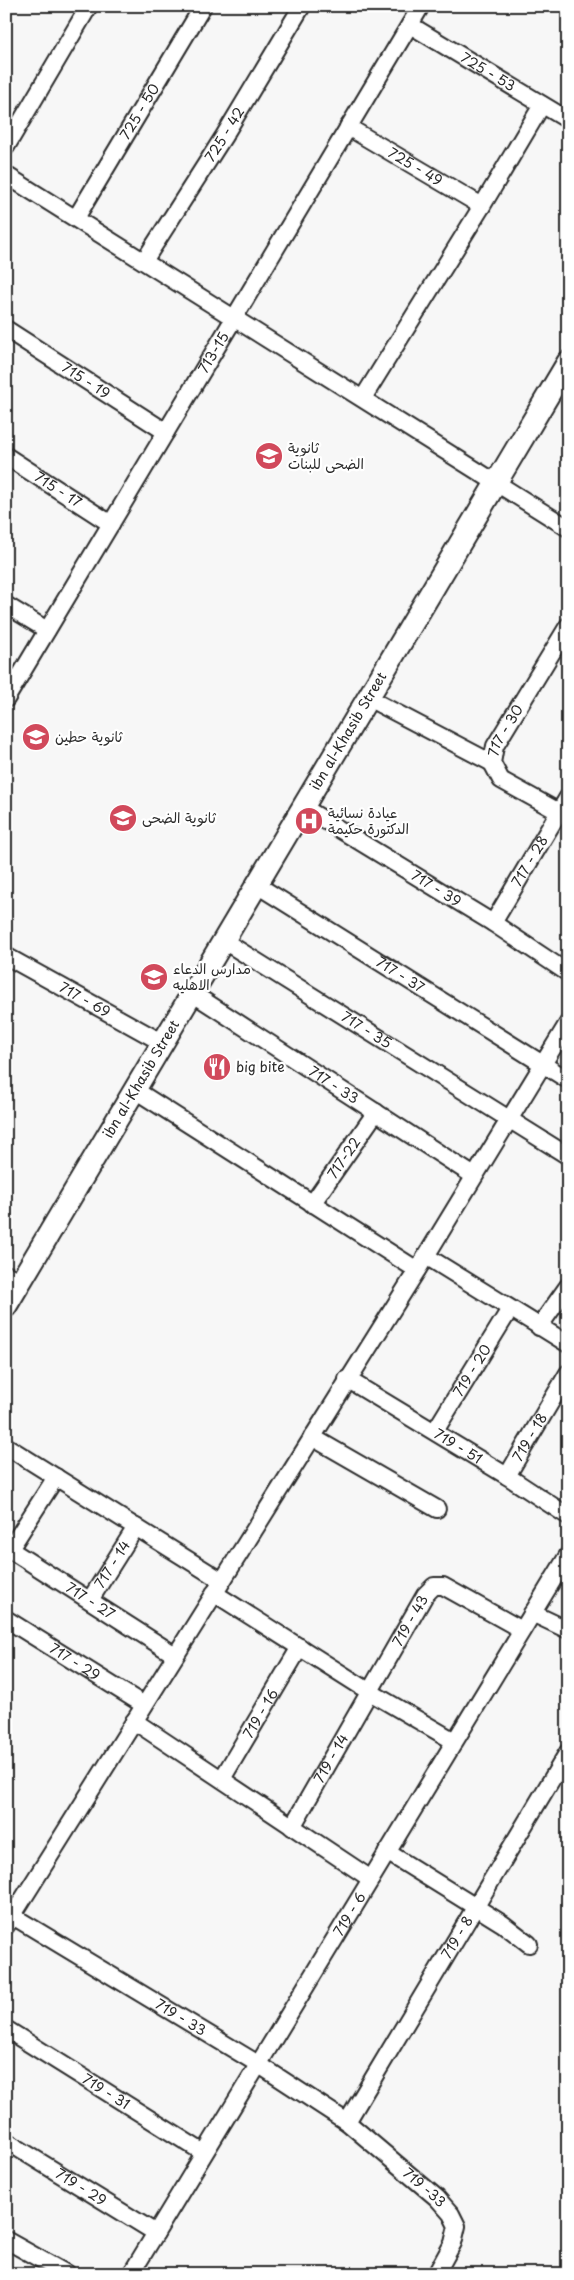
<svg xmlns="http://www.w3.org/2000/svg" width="574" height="2280" font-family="'Playpen Sans','Playpen Sans Arabic',sans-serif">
<rect width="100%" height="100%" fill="#f7f7f7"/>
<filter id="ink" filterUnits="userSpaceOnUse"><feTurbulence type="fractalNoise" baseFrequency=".02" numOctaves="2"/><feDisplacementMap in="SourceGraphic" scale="10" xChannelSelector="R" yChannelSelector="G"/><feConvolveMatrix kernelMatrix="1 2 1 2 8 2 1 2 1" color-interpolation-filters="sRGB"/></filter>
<g filter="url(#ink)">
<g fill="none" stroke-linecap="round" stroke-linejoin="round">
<defs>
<g id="minor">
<path id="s1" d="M 410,25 L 568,120"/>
<path id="s2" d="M 348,127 L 482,206"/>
<polyline points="6,147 89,6"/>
<polyline points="6,175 568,528"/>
<path id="s3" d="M 76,218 L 203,6"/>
<path id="s4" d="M 144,261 L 224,136 L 302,6"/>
<path id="s5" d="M 6,329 L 166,432"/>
<polyline points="363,398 482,206 542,105"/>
<path id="s6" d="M 6,456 L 111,524"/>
<polyline points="6,605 47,630"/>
<polyline points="368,698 492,763"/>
<path id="s7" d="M 6,699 L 421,6"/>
<path id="s8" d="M 303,807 L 493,923 L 568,973"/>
<path id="s9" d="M 559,812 L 501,780 L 492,763 L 495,746 L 568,626"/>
<path id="s10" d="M 257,885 L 568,1080"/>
<path id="s11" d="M 493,923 L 568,797"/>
<path id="s12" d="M 224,941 L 568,1156"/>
<path id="s13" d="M 6,956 L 163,1043"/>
<path id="s14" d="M 192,993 L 474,1176"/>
<polyline points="135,1090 417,1270"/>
<path id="s15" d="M 312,1204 L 376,1112"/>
<polyline points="426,1256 568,1344"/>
<polyline points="6,1274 21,1282"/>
<polyline points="539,1327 568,1286"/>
<path id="s16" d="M 347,1379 L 507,1476 L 568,1516"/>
<path id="s17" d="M 435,1431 L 510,1309"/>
<polyline points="312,1437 437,1509"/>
<polyline points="6,1446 222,1581"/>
<path id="s18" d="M 507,1476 L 568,1373"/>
<path id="s19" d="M 6,1547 L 175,1655"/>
<polyline points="10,1549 56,1477"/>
<polyline points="214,1593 370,1692 454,1741"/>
<path id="s20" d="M 90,1600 L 136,1527"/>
<polyline points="532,1613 568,1630"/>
<path id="s21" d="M 6,1619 L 144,1705"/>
<polyline points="134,1721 371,1879"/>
<path id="s22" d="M 222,1779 L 300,1647"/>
<path id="s23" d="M 292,1827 L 425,1595 L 434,1586 L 443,1586 L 522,1630"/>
<polyline points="387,1852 503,1924 529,1944"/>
<path id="s24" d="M 6,1912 L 258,2064 L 347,2122 L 437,2198 L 451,2214 L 457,2226 L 453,2243 L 436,2274"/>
<polyline points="6,1926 426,1256 568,1023"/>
<path id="s25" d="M 6,2029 L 204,2153"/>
<path id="s26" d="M 347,2122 L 568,1752"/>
<path id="s27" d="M 6,2141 L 156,2233"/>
<polyline points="6,2240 67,2274"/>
<path id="s28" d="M 131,2274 L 568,1555"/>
</g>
<g id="tertiary">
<path id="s29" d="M 6,1306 L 568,362"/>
</g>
</defs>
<use href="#minor" stroke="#2b2b2b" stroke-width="20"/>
<use href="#tertiary" stroke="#2b2b2b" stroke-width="25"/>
<use href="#minor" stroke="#fff" stroke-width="16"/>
<use href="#tertiary" stroke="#fff" stroke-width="21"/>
</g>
</g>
<defs>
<symbol id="school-disc" viewBox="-11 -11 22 22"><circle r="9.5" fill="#d1495b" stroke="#fff"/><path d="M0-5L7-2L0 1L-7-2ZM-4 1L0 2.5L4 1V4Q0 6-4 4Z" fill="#fff"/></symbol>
<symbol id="hospital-disc" viewBox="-11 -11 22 22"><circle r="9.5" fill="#d1495b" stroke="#fff"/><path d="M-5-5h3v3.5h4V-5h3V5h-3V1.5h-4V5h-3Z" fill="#fff"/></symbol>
<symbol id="restaurant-disc" viewBox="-11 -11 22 22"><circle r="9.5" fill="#d1495b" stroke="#fff"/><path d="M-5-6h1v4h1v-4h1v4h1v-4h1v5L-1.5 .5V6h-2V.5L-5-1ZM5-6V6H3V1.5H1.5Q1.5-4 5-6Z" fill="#fff"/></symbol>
</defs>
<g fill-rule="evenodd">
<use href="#school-disc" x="253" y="440" width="32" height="32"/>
<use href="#school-disc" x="20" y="721" width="32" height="32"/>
<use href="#school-disc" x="107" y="802" width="32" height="32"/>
<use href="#hospital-disc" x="293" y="805" width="32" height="32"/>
<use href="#school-disc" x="138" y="961" width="32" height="32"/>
<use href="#restaurant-disc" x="201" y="1051" width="32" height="32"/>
</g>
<g text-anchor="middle" stroke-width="4.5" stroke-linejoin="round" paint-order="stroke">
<g font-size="14" fill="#2b2b2b" stroke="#fff">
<text dy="5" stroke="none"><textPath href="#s1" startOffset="91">725 - 53</textPath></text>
<text dy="5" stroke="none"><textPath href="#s3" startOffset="124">725 - 50</textPath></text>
<text dy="5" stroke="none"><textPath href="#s4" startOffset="150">725 - 42</textPath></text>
<text dy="5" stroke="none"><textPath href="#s2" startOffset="78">725 - 49</textPath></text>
<text dy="5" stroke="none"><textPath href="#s7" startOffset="404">713-15</textPath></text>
<text dy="5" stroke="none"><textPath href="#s5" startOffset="95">715 - 19</textPath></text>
<text dy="5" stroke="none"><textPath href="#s6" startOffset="62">715 - 17</textPath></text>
<text dy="5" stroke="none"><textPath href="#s29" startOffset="669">ibn al-Khasib Street</textPath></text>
<text dy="5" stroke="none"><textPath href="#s9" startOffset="121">717 - 30</textPath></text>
<text dy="5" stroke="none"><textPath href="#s11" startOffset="72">717 - 28</textPath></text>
<text dy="5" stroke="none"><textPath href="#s8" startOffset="156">717 - 39</textPath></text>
<text dy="5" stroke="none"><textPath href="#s10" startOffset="169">717 - 37</textPath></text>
<text dy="5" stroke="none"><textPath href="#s13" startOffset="90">717 - 69</textPath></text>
<text dy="5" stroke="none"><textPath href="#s12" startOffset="168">717 - 35</textPath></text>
<text dy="5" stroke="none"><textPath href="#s29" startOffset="264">ibn al-Khasib Street</textPath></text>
<text dy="5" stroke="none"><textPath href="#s14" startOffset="169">717 - 33</textPath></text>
<text dy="5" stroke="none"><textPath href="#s15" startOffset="56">717-22</textPath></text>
<text dy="5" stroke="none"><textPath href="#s17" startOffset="71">719 - 20</textPath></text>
<text dy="5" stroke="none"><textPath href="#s18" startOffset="45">719 - 18</textPath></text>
<text dy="5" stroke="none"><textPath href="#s16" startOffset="130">719 - 51</textPath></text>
<text dy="5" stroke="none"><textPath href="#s20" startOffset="42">717 - 14</textPath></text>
<text dy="5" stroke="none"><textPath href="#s19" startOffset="100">717 - 27</textPath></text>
<text dy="5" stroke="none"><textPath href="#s23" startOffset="238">719 - 43</textPath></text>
<text dy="5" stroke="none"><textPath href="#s21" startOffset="81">717 - 29</textPath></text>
<text dy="5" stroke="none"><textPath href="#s22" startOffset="76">719 - 16</textPath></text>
<text dy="5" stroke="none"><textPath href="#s23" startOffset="79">719 - 14</textPath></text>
<text dy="5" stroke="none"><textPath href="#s28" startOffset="421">719 - 6</textPath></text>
<text dy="5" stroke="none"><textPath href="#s26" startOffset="215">719 - 8</textPath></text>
<text dy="5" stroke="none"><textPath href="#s24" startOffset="204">719 - 33</textPath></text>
<text dy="5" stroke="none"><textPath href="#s25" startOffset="118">719 - 31</textPath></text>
<text dy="5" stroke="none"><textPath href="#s27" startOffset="88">719 - 29</textPath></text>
<text dy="5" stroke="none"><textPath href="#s24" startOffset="502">719 -33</textPath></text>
</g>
<g font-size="14" fill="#2b2b2b" stroke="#fff" text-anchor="start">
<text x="288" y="453">ثانوية<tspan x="288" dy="16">الضحى للبنات</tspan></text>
<text x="55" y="742">ثانوية حطين</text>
<text x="328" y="818">عيادة نسائية<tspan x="328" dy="16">الدكتورة حكيمة</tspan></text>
<text x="142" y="823">ثانوية الضحى</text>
<text x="173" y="974">مدارس الدعاء<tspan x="173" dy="16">الاهليه</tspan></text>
<text x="236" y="1072">big bite</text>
</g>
</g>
<rect width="574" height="2280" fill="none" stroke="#fff" stroke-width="25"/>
<rect x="12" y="12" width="549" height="2255" fill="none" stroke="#2b2b2b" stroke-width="2" filter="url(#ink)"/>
</svg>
